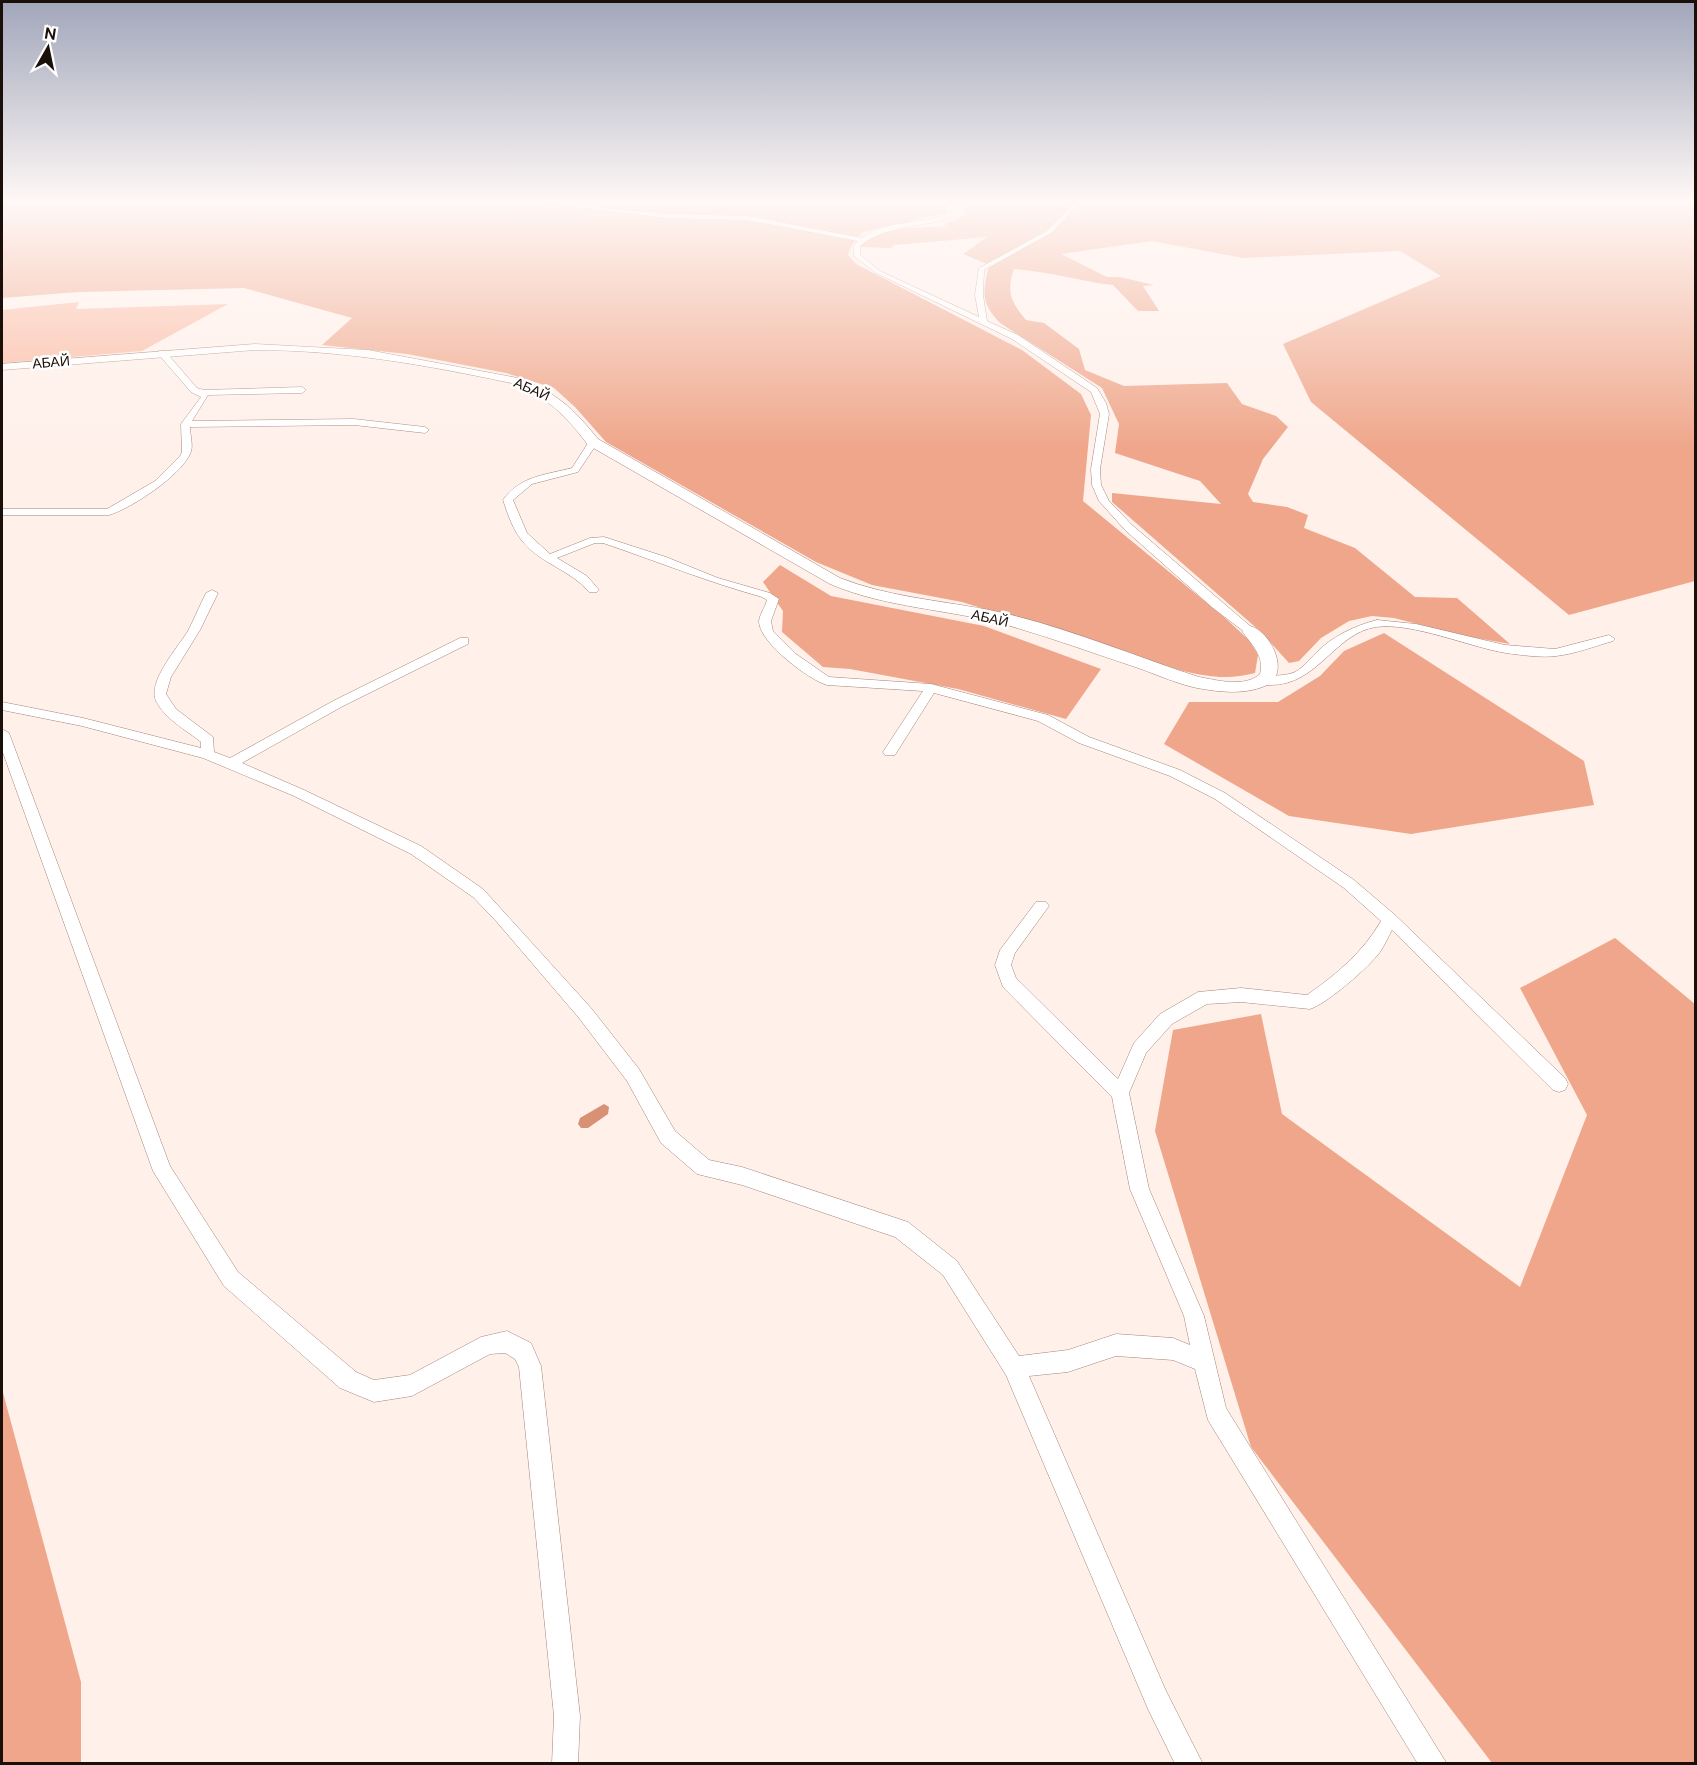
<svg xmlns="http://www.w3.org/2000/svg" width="1697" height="1765" font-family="'DM Sans',sans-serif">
<rect width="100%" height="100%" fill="#fff0ea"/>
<polygon fill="#fabaa1" points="79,302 76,309 228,304 142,351 2,363 2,310"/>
<g fill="#efa68a">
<path d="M 2,203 L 950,203 L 946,213 L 863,232 L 852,245 L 848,255 L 856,264 L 1022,350 L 1081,394 L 1091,415 L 1083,501 L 1224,617 L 1250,641 L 1258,655 L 1255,673 C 1229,680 1209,677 1183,671 L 962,602 L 872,585 L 816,562 L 606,442 L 575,407 L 554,388 L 506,373 L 407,354 L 322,345 L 352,318 L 244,288 L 78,292 L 2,298 Z"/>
<path d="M 963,203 L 1695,203 L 1695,581 L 1569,615 L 1311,402 L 1283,344 L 1441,276 L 1400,251 L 1243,258 L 1152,241 L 1061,254 L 1107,277 L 1120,277 L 1154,285 L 1143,286 L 1159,311 L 1138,311 L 1113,285 C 1079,281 1048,271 1014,269 C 1006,292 1011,302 1026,320 L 1044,323 L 1079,349 L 1085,370 L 1124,386 L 1227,383 L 1242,404 L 1276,416 L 1288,427 L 1263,459 L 1248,494 L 1253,502 L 1287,507 L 1308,515 L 1304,528 L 1355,548 L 1415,597 L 1457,598 L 1510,644 L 1460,635 L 1394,618 L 1372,616 L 1349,621 L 1321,638 L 1299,661 L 1289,663 L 1261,632 L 1112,502 L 1112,493 L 1221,504 L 1200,481 L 1115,453 L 1119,424 L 1102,388 L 1000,323 C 980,302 983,292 989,265 L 963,254 L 987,237 L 894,245 L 891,248 L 860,247 C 878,224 922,229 948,226 L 944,224 L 960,218 L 965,213 Z"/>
<polygon points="780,565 831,596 984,626 1101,669 1066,719 958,689 850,669 823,667 782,632 783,611 763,582"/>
<polygon points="1384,633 1584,761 1594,805 1411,834 1289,816 1164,744 1189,702 1278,702 1320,676 1344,651"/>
<polygon points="1615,938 1695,1004 1695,1763 1492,1763 1251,1447 1155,1131 1173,1030 1261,1014 1282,1114 1520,1287 1587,1115 1520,988"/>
<polygon points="2,1389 81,1682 81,1763 2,1763"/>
</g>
<polygon fill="#d89175" points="604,1104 609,1107 608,1114 588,1128 581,1128 578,1124 580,1118"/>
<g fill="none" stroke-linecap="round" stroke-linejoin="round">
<defs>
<g id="street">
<path d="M 548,203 L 667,214 L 747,216 L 862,238 C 887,218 926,226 954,211 L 957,203 L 963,203 L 959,213 C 927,230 889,222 860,246 L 860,255 L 880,271 L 979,317 L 975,295 L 979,268 L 1047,231 L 1074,203 L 1080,203 L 1051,233 L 984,270 L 983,295 L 987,321 L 1018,335 L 1097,388 L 1106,403 L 1109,414 L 1100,469 L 1101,485 L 1109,501 L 1132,525 L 1256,631 L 1254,633 L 1246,633 L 1213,608 L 1125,530 L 1099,501 L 1092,485 L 1091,469 L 1100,414 L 1091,392 L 1012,339 L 876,273 L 854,256 L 854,245 L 858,241 L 747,220 L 667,218 Z"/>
<path d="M 159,351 L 165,351 L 197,388 L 204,390 L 302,387 L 306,390 L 302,393 L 208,395 L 192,421 L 354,419 L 425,427 L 429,430 L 425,433 L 354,425 L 190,427 C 190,435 194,447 190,454 C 180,476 132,508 109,515 L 2,515 L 2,509 L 107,509 L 155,481 L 180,456 L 182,452 L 181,424 L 201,397 L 191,392 L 159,355 Z"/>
<path d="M 593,439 L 598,442 L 578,472 L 532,484 L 513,500 L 527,533 L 550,554 L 590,538 L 604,537 L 666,557 L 718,578 L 770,593 L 779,599 L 771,621 L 773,631 L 796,654 L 829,677 L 931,684 L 1048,715 L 1089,737 L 1180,770 L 1225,793 L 1354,880 L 1395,915 L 1565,1078 L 1568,1084 L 1565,1090 L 1559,1092 L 1553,1090 L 1392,930 C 1388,937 1385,945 1380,952 C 1369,967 1328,1003 1310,1009 L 1241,1002 L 1207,1004 L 1172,1024 L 1146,1053 L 1129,1093 L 1149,1189 L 1204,1316 L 1226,1408 L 1447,1764 L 1418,1764 L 1208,1420 L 1195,1369 L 1173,1360 L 1116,1356 L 1068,1372 L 1029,1376 L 1166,1691 L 1203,1764 L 1175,1764 L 1148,1709 L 1006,1375 L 943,1275 L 895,1237 L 742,1185 L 697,1174 L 661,1143 L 627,1081 L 579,1018 L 496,921 L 473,897 L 411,854 L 294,796 L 203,758 L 82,726 L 2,710 L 2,702 L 83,718 L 201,748 L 201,742 C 186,730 165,719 156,701 C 147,682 178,647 188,631 C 194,619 200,605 206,593 L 212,590 L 218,593 L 200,630 L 171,677 L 166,694 L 176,709 L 213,737 L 214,752 L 230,758 L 335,700 L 460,638 L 468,638 L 468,644 L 343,706 L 242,763 L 304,790 L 421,846 L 483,889 L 591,1008 L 639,1069 L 675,1131 L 709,1160 L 742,1167 L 908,1222 L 957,1261 L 1019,1356 L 1068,1350 L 1116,1334 L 1173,1338 L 1190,1345 L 1184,1316 L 1130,1189 L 1112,1097 L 1003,987 L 995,965 L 1000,950 L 1036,902 L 1046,902 L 1049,906 L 1046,910 L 1015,953 L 1011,965 L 1016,978 L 1118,1079 L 1134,1043 L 1160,1014 L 1198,992 L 1241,988 L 1307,995 C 1337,974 1363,952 1381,921 L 1344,888 L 1215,799 L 1170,776 L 1079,743 L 1038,721 L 934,693 L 895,755 L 885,755 L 883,752 L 923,691 L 827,685 C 809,680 760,643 759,622 C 759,615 765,608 767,600 L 762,597 C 708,582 656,561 603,543 L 595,543 L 557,558 L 587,576 L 599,590 L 597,592 L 589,592 C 571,570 541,564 523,542 C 513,530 508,515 503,500 C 520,476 545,475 572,468 L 590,440 Z"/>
<path d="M 1377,620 L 1416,624 L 1505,645 L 1555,649 L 1609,635 L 1615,639 L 1613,641 C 1595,646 1575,654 1556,656 C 1541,658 1521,655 1506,653 C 1469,647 1412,622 1376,627 C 1335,633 1318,685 1271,685 C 1265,685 1260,686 1255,681 C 1263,673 1283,678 1295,672 C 1304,667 1309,660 1316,653 C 1331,637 1356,625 1377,620 Z"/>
<polygon points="2,729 9,733 170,1166 238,1272 356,1372 374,1380 410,1375 481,1337 507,1331 531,1343 541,1366 580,1716 578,1764 552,1764 554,1716 519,1367 515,1359 505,1353 490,1354 412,1396 374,1402 340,1388 224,1286 153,1171 2,750"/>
</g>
<path id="secondary" d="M 255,344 L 368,350 L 518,378 C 557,393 572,407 598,439 L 840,578 C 886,596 935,600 984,609 C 1057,623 1128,654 1199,677 C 1216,680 1245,688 1260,674 C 1265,656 1251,644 1242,631 L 1250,626 C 1271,631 1292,675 1265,686 C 1243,695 1220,692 1197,688 C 1178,684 1160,676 1141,669 C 1096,654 1052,638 1007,625 C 948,609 886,608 830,584 L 588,445 C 563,412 549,399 511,383 C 426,365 342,350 255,350 L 2,370 L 2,364 Z"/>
</defs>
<use href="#street" stroke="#a58477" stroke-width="1"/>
<use href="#secondary" stroke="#a58477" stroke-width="1"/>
<use href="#street" fill="#fff" fill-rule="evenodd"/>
<use href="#secondary" fill="#fff" fill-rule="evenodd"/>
</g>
<linearGradient id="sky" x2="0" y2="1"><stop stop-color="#a1a6ba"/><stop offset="0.45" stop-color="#fff8f6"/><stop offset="1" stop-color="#fff8f6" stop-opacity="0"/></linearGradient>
<rect width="1697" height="450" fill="url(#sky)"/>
<g text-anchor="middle" stroke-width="5" stroke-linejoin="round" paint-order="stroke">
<g font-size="14" fill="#1b0f0a" stroke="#fff">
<text transform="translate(51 362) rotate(-5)" y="5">АБАЙ</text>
<text transform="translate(532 389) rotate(24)" y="5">АБАЙ</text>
<text transform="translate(990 618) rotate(13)" y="5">АБАЙ</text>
</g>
</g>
<rect width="1697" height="1765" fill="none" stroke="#1b0f0a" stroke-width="6"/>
<g transform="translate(48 48) rotate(9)" stroke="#ffffff" stroke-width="4.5" paint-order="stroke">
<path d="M0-4.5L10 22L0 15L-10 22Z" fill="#1b0f0a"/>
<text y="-9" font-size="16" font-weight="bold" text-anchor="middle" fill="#1b0f0a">N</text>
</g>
</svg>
